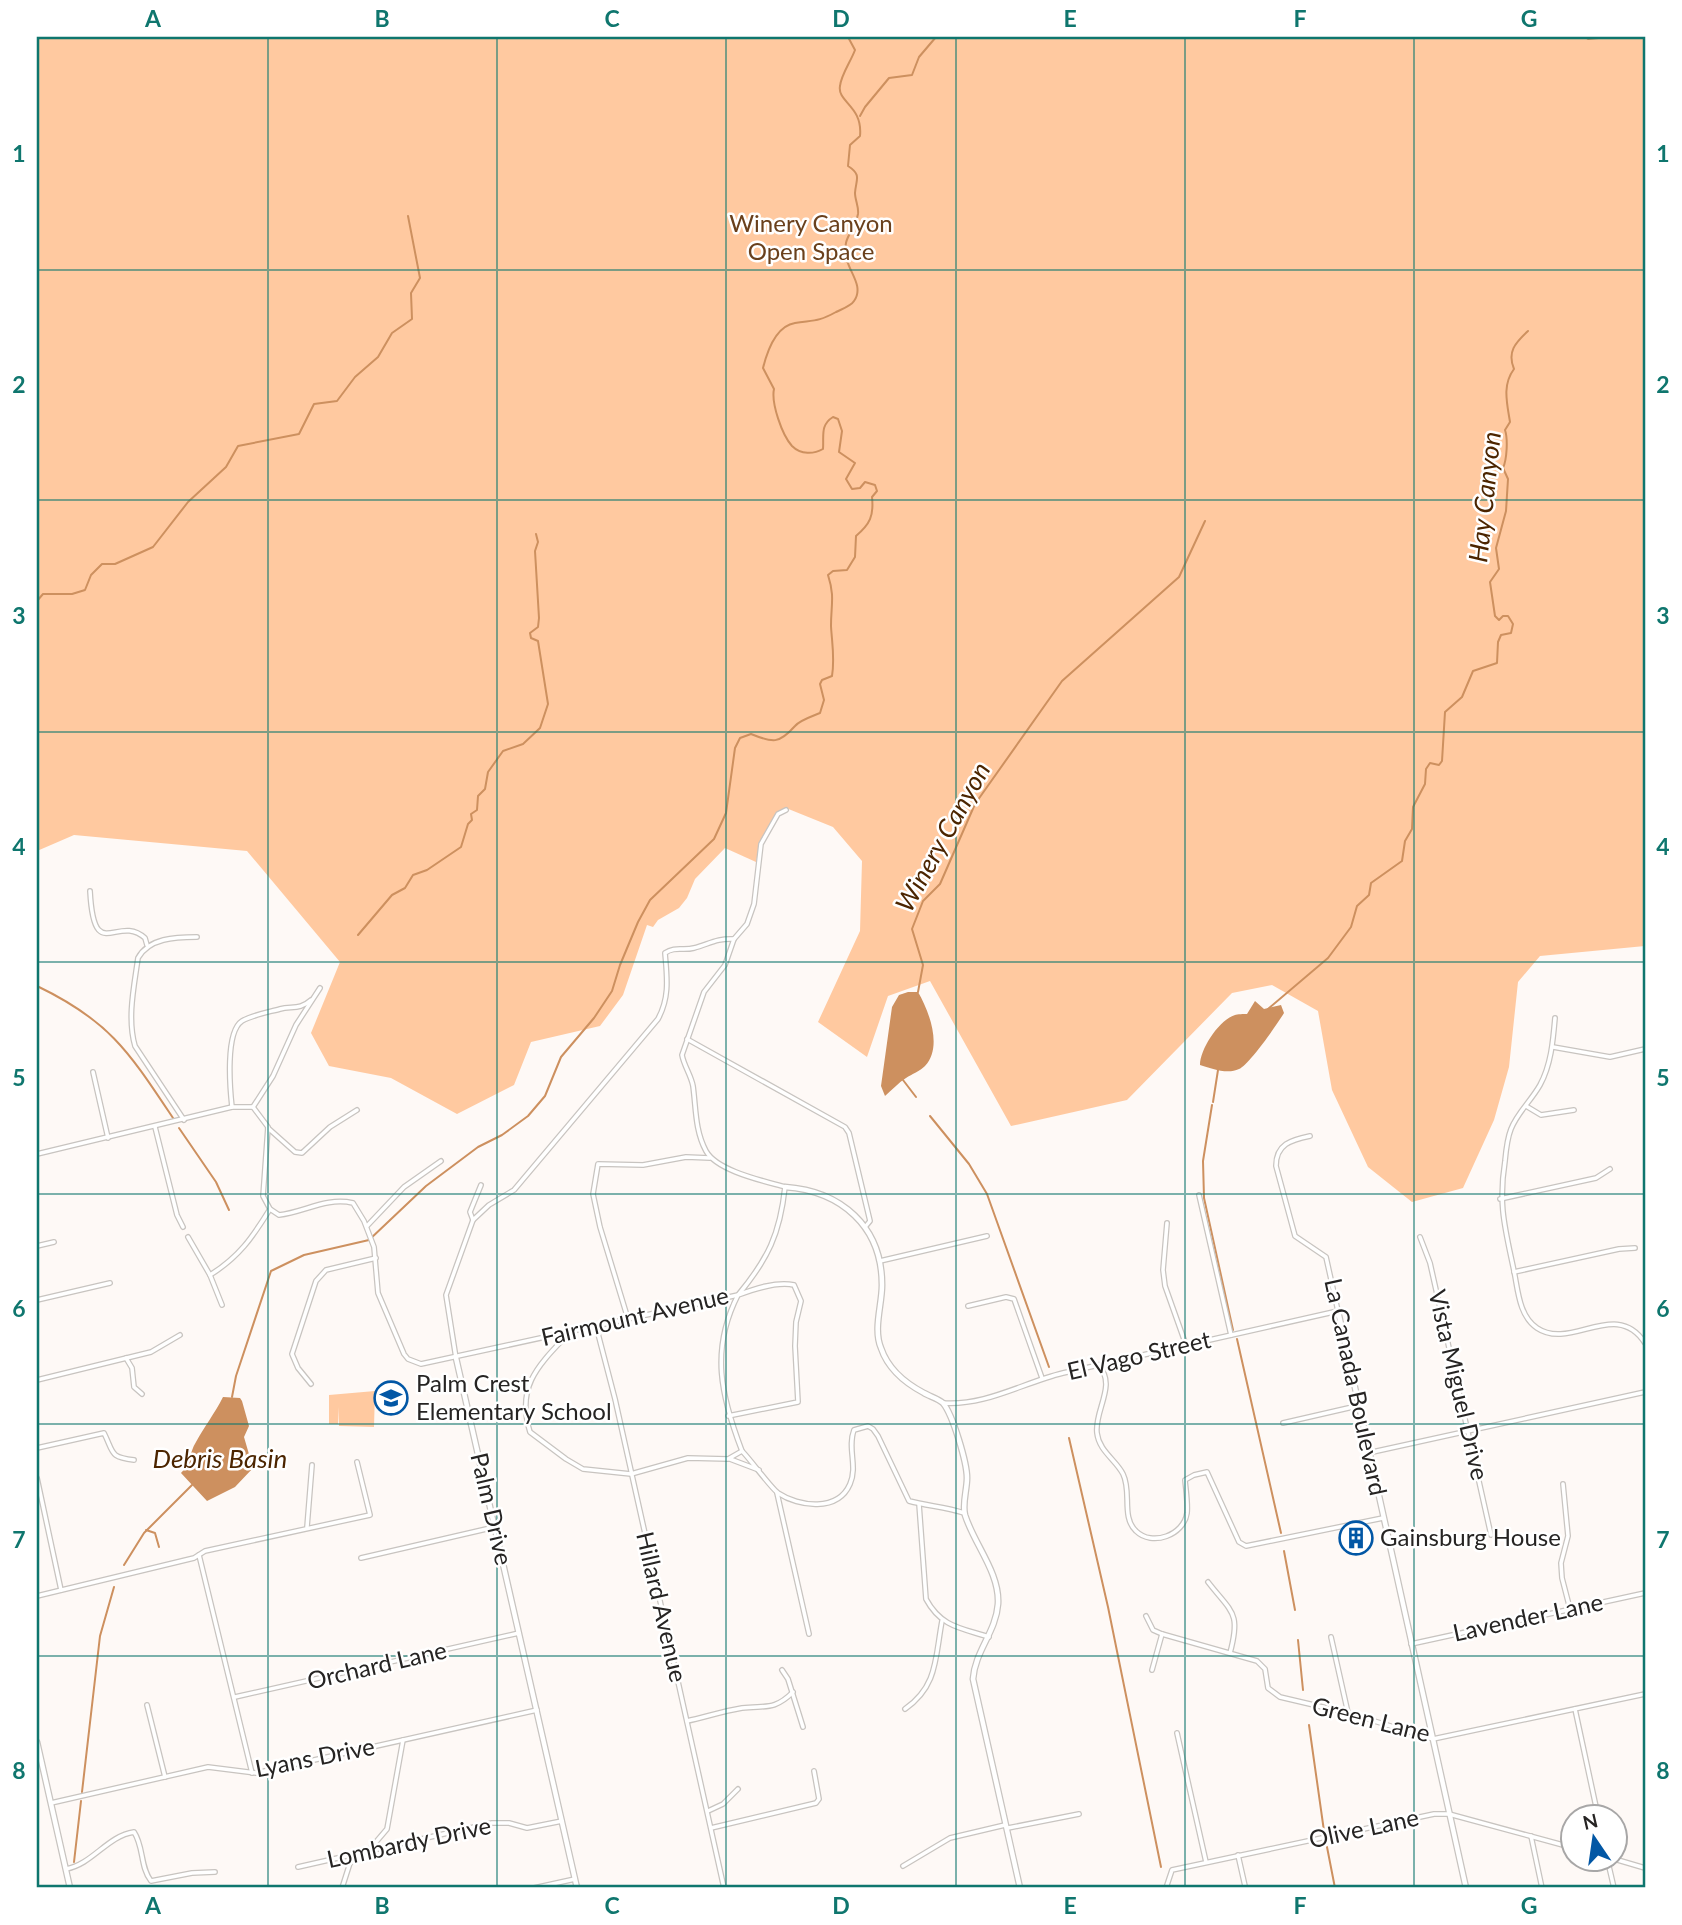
<svg xmlns="http://www.w3.org/2000/svg" width="1682" height="1925" font-family="Lato,sans-serif">
<rect width="100%" height="100%" fill="#fef9f6"/>
<g fill="#ffc9a0">
<path d="M 37,37 L 1645,37 L 1645,946 L 1540,956 L 1518,982 L 1509,1067 L 1494,1120 L 1463,1188 L 1412,1202 L 1368,1167 L 1332,1090 L 1318,1011 L 1272,985 L 1232,993 L 1127,1100 L 1011,1126 L 930,981 L 888,996 L 867,1057 L 818,1022 L 860,931 L 862,861 L 833,827 L 786,808 C 771,817 759,845 756,862 L 725,848 L 695,879 L 687,898 L 679,908 L 658,920 L 653,927 L 647,925 L 623,995 L 600,1026 L 531,1042 L 514,1085 L 457,1114 L 391,1078 L 329,1066 L 311,1033 L 340,962 L 247,851 L 74,835 L 37,851 Z"/>
<polygon points="375,1391 374,1427 339,1426 338,1407 338,1424 329,1424 329,1395"/>
</g>
<g fill="#cd905f">
<path d="M 908,992 L 918,992 C 929,1011 943,1047 925,1066 C 920,1071 912,1074 906,1078 C 898,1083 892,1090 885,1096 L 881,1086 L 892,1007 L 899,995 Z"/>
<path d="M 1255,1001 L 1264,1009 L 1281,1005 L 1284,1013 C 1278,1023 1249,1065 1239,1069 C 1227,1075 1211,1068 1200,1065 C 1200,1049 1219,1020 1235,1015 C 1237,1014 1244,1014 1247,1014 Z"/>
<path d="M 223,1397 L 240,1398 L 242,1401 L 249,1426 L 244,1437 L 253,1468 L 235,1487 L 207,1501 L 181,1473 C 191,1464 189,1453 196,1442 C 204,1427 215,1413 223,1397 Z"/>
</g>
<g fill="none" stroke-linecap="round" stroke-linejoin="round">
<g stroke="#cd905f" stroke-width="2">
<polyline points="1585,37 1588,39 1609,37"/>
<polyline points="860,116 865,107 889,78 912,75 919,57 936,37"/>
<polyline points="37,601 43,594 72,594 85,590 91,575 102,564 115,564 153,547 188,502 226,467 238,446 299,434 314,404 337,401 355,377 378,357 392,333 412,319 411,293 420,278 408,216"/>
<polyline points="358,935 392,895 405,888 413,875 427,870 461,847 468,824 472,820 471,814 477,810 478,796 485,789 488,772 503,751 523,744 540,728 548,704 538,641 531,638 530,633 538,627 539,618 535,551 538,542 536,534"/>
<path d="M 37,986 C 110,1021 129,1052 173,1118"/>
<polyline points="918,992 923,965 912,929 923,901 940,884 975,804 1062,681 1179,577 1205,521"/>
<path d="M 1268,1009 L 1328,958 L 1351,927 L 1357,906 L 1369,895 L 1371,883 L 1402,861 L 1405,841 L 1412,829 L 1413,807 L 1425,784 L 1426,769 L 1430,763 L 1439,765 L 1442,761 L 1445,712 L 1462,697 L 1473,671 L 1497,663 L 1498,642 L 1501,635 L 1511,633 L 1513,624 L 1508,616 L 1503,616 L 1499,620 L 1495,616 L 1490,582 L 1499,569 L 1496,548 L 1506,511 L 1508,479 L 1503,468 C 1507,459 1508,439 1505,430 L 1510,422 C 1507,403 1502,385 1514,369 C 1507,352 1515,343 1528,331"/>
<polyline points="903,1080 916,1097"/>
<polyline points="1213,1102 1218,1070"/>
<polyline points="1212,1105 1203,1161 1204,1198 1233,1330"/>
<polyline points="930,1116 969,1164 987,1194 1049,1367"/>
<polyline points="179,1128 216,1182 229,1210"/>
<polyline points="1237,1339 1281,1533"/>
<path d="M 232,1397 L 236,1376 L 271,1271 L 304,1255 L 369,1240 L 426,1186 L 478,1147 L 502,1135 L 528,1116 L 545,1096 L 561,1057 L 594,1018 L 612,991 L 620,965 L 638,922 L 650,900 L 714,839 L 726,813 L 735,748 L 740,738 L 751,734 C 773,743 779,744 795,726 C 800,720 813,716 820,713 L 824,700 L 820,684 L 822,680 L 832,676 C 835,658 832,644 831,626 C 831,604 835,597 828,575 L 833,571 L 847,570 L 855,557 L 856,536 C 870,524 874,516 872,497 L 877,491 L 875,485 L 865,482 L 860,488 L 852,489 L 846,479 L 855,463 L 839,452 L 842,431 L 838,419 L 833,417 C 820,425 824,436 823,449 C 814,454 801,455 792,446 C 782,435 771,403 774,389 L 763,368 C 767,352 776,326 795,323 C 814,320 818,322 836,312 C 842,309 851,306 854,301 C 864,287 850,273 847,260 C 841,235 854,235 858,214 C 859,207 855,200 855,193 C 856,179 862,175 848,166 L 850,145 L 860,136 C 863,106 837,102 840,86 C 841,75 851,61 855,50 L 848,37"/>
<polyline points="1069,1438 1108,1607 1161,1867"/>
<polyline points="146,1530 155,1533 159,1547"/>
<polyline points="1284,1551 1295,1610"/>
<polyline points="124,1565 144,1533 192,1485"/>
<polyline points="1298,1640 1303,1690"/>
<polyline points="1309,1725 1324,1831"/>
<polyline points="82,1792 100,1636 114,1587"/>
<polyline points="1327,1847 1335,1888"/>
<polyline points="74,1862 81,1801"/>
</g>
<defs>
<g id="minor">
<path d="M 90,891 C 94,966 117,913 145,938 L 147,945"/>
<path d="M 1555,1018 C 1553,1041 1551,1065 1540,1085 C 1531,1101 1517,1113 1511,1129 C 1507,1139 1506,1150 1505,1161 C 1498,1205 1505,1228 1514,1271 C 1518,1290 1519,1316 1537,1328 C 1571,1351 1616,1298 1645,1343"/>
<polyline points="687,1039 845,1127 849,1133 870,1221 865,1227"/>
<polyline points="1553,1047 1610,1057 1645,1049"/>
<polyline points="93,1072 108,1138"/>
<polyline points="1526,1106 1541,1115 1574,1110"/>
<path d="M 232,1107 C 230,1089 225,1032 242,1021 C 252,1015 269,1012 280,1009 C 292,1006 300,1010 311,1000"/>
<path d="M 253,1107 L 268,1127 L 263,1196 L 270,1209 L 279,1215 C 305,1212 326,1197 353,1203 L 364,1221 L 374,1247 L 378,1293 L 404,1354 L 408,1359 L 421,1364 L 738,1295 C 768,1259 780,1234 785,1187 C 764,1181 717,1171 706,1151 C 695,1131 696,1108 693,1086 C 691,1075 684,1066 682,1055 L 704,992 L 725,965 L 734,939 L 747,924 L 754,904 L 761,844 L 778,814 L 786,810"/>
<polyline points="253,1107 273,1076 296,1025 320,988"/>
<path d="M 184,1120 L 135,1046 C 127,1018 134,987 138,958 C 149,938 175,937 197,937"/>
<polyline points="155,1127 177,1215 183,1227"/>
<polyline points="268,1128 295,1152 302,1153 330,1127 357,1110"/>
<polyline points="37,1154 232,1107 253,1107"/>
<polyline points="1199,1195 1231,1335"/>
<polyline points="1500,1199 1596,1178 1610,1169"/>
<polyline points="473,1220 470,1212 481,1185"/>
<polyline points="1167,1223 1163,1270 1165,1286 1186,1345"/>
<polyline points="367,1226 404,1187 441,1161"/>
<polyline points="188,1237 210,1275 222,1305"/>
<polyline points="1420,1237 1430,1263 1491,1535"/>
<polyline points="37,1246 54,1242"/>
<polyline points="880,1261 987,1236"/>
<polyline points="1514,1272 1619,1249 1635,1248"/>
<path d="M 210,1275 C 239,1257 252,1238 270,1209"/>
<polyline points="37,1300 110,1283"/>
<polyline points="968,1306 1006,1297 1014,1299 1042,1378"/>
<polyline points="628,1319 600,1227 593,1194 598,1164 643,1165 686,1157 710,1158"/>
<polyline points="596,1326 615,1399 724,1888"/>
<path d="M 571,1331 C 541,1363 515,1384 530,1432 L 566,1459 L 583,1469 L 631,1474 L 688,1458 L 728,1459 L 742,1451 C 751,1460 770,1487 778,1493 C 799,1507 838,1512 850,1484 C 858,1466 847,1448 854,1430 L 868,1426 L 873,1429 L 878,1436 L 909,1501 C 928,1506 946,1507 964,1513"/>
<polyline points="126,1358 132,1368 134,1387 142,1394"/>
<path d="M 456,1358 L 446,1295 L 473,1220 L 489,1205 L 514,1190 L 658,1019 C 670,997 667,977 665,953 C 675,946 683,951 694,948 C 709,944 717,938 734,939"/>
<path d="M 1099,1366 C 1117,1385 1094,1411 1097,1433 C 1099,1451 1116,1460 1123,1474 C 1132,1492 1121,1517 1136,1531 C 1152,1547 1184,1535 1187,1513 C 1188,1503 1186,1491 1185,1480 L 1194,1475 L 1207,1472 L 1239,1542 L 1246,1546 L 1383,1518"/>
<polyline points="37,1380 151,1352 180,1335"/>
<polyline points="311,1384 298,1368 292,1354 316,1281 326,1270 376,1258"/>
<path d="M 943,1403 C 986,1406 1022,1383 1063,1373 L 1338,1311 L 1326,1257 L 1295,1236 L 1276,1166 C 1276,1144 1291,1140 1310,1136"/>
<path d="M 728,1416 L 798,1402 L 795,1346 L 796,1322 L 801,1301 L 794,1285 C 777,1281 754,1289 738,1295 C 710,1350 721,1396 742,1451"/>
<polyline points="1283,1423 1357,1406"/>
<path d="M 37,1448 L 104,1433 C 114,1453 109,1457 134,1460"/>
<polyline points="1368,1453 1645,1392"/>
<polyline points="730,1459 759,1470"/>
<polyline points="37,1478 61,1590"/>
<polyline points="1563,1484 1568,1536 1561,1563 1562,1578 1570,1609"/>
<polyline points="777,1493 809,1634"/>
<path d="M 919,1504 L 926,1599 C 941,1627 961,1628 989,1637"/>
<polyline points="307,1527 312,1465"/>
<polyline points="199,1555 252,1773"/>
<polyline points="361,1558 495,1527"/>
<path d="M 1208,1582 C 1232,1613 1241,1612 1230,1653"/>
<polyline points="37,1596 194,1558 205,1551 370,1515 357,1462"/>
<polyline points="1146,1616 1153,1630 1162,1634 1257,1661 1265,1669 1268,1688 1280,1697 1348,1713 1433,1739 1645,1694"/>
<polyline points="1331,1637 1348,1713"/>
<polyline points="1411,1644 1645,1593"/>
<polyline points="782,1670 788,1679 803,1727"/>
<polyline points="1152,1670 1162,1634"/>
<polyline points="235,1697 519,1633"/>
<polyline points="147,1705 165,1777"/>
<path d="M 905,1709 C 938,1686 935,1658 942,1621"/>
<polyline points="1575,1709 1598,1816"/>
<path d="M 687,1721 C 705,1717 724,1711 742,1708 C 765,1705 774,1711 793,1692"/>
<polyline points="1177,1733 1206,1862"/>
<polyline points="51,1803 208,1767 256,1773 537,1710"/>
<polyline points="708,1811 723,1804 738,1789"/>
<polyline points="711,1828 816,1803 819,1799 814,1771"/>
<polyline points="1008,1828 1079,1814"/>
<polyline points="1531,1836 1542,1888"/>
<polyline points="370,1849 387,1829 403,1740"/>
<polyline points="1238,1855 1245,1886"/>
<polyline points="1607,1858 1614,1888"/>
<polyline points="1611,1858 1645,1868"/>
<polyline points="903,1866 950,1838 1005,1825"/>
<polyline points="298,1867 492,1823 509,1823 527,1828 562,1821"/>
<path d="M 66,1869 C 93,1864 107,1836 134,1832 C 144,1847 140,1867 151,1881 L 192,1873 L 215,1872"/>
<polyline points="342,1888 350,1863 361,1855"/>
<polyline points="534,1888 575,1879"/>
<polyline points="1166,1888 1172,1870 1434,1814 1449,1814 1574,1848"/>
</g>
<g id="tertiary">
<path d="M 785,1187 C 841,1191 882,1226 882,1285 C 882,1305 873,1329 881,1348 C 888,1369 905,1383 924,1393 C 929,1396 939,1399 943,1403 C 953,1415 967,1463 967,1478 C 967,1490 962,1504 965,1515 C 974,1544 1000,1573 998,1604 C 996,1632 975,1651 973,1679 L 1020,1888"/>
<polyline points="1338,1311 1466,1888"/>
<polyline points="456,1358 577,1888"/>
<polyline points="37,1742 70,1888"/>
</g>
</defs>
<use href="#minor" stroke="#c8c4c0" stroke-width="6"/>
<use href="#tertiary" stroke="#c8c4c0" stroke-width="7"/>
<use href="#minor" stroke="#fff" stroke-width="3.5"/>
<use href="#tertiary" stroke="#fff" stroke-width="4.5"/>
</g>
<path fill="none" stroke="#0f766e" stroke-width="2" stroke-opacity="0.55" d="M 268,37 L 268,1888M 497,37 L 497,1888M 726,37 L 726,1888M 956,37 L 956,1888M 1185,37 L 1185,1888M 1414,37 L 1414,1888M 37,270 L 1645,270M 37,500 L 1645,500M 37,732 L 1645,732M 37,962 L 1645,962M 37,1194 L 1645,1194M 37,1424 L 1645,1424M 37,1656 L 1645,1656"/>
<defs>
<symbol id="school-ring" viewBox="-11 -11 22 22"><circle r="9.5" fill="#fff" stroke="#0257a5" stroke-width="1.5"/><path d="M0-5L7-2L0 1L-7-2ZM-4 1L0 2.5L4 1V4Q0 6-4 4Z" fill="#0257a5"/></symbol>
<symbol id="building-ring" viewBox="-11 -11 22 22"><circle r="9.5" fill="#fff" stroke="#0257a5" stroke-width="1.5"/><path d="M-4-6H4V6H1V3H-1V6H-4ZM-2.5-4.3h1.7v1.8h-1.7ZM.8-4.3h1.7v1.8H.8ZM-2.5-1h1.7V.8h-1.7ZM.8-1h1.7V.8H.8Z" fill="#0257a5"/></symbol>
</defs>
<g fill-rule="evenodd">
<use href="#school-ring" x="372" y="1379" width="38" height="38"/>
<use href="#building-ring" x="1337" y="1519" width="38" height="38"/>
</g>
<g text-anchor="middle" stroke-width="5" stroke-linejoin="round" paint-order="stroke">
<g font-size="24" fill="#6a401c" stroke="#fff">
<text x="811" y="232">Winery Canyon<tspan x="811" dy="28">Open Space</tspan></text>
</g>
<g font-size="24" fill="#262423" stroke="#fff">
<text transform="translate(635 1317) rotate(-13)" y="8">Fairmount Avenue</text>
<text transform="translate(1139 1356) rotate(-13)" y="8">El Vago Street</text>
<text transform="translate(1458 1385) rotate(77)" y="8">Vista Miguel Drive</text>
<text transform="translate(1355 1387) rotate(78)" y="8">La Canada Boulevard</text>
<text transform="translate(491 1509) rotate(77)" y="8">Palm Drive</text>
<text transform="translate(661 1607) rotate(77)" y="8">Hillard Avenue</text>
<text transform="translate(1528 1618) rotate(-12)" y="8">Lavender Lane</text>
<text transform="translate(377 1666) rotate(-13)" y="8">Orchard Lane</text>
<text transform="translate(1371 1720) rotate(14)" y="8">Green Lane</text>
<text transform="translate(315 1758) rotate(-11)" y="8">Lyans Drive</text>
<text transform="translate(1364 1829) rotate(-12)" y="8">Olive Lane</text>
<text transform="translate(409 1843) rotate(-12)" y="8">Lombardy Drive</text>
</g>
<g font-size="24" fill="#262423" stroke="#fff" text-anchor="start">
<text x="416" y="1392">Palm Crest<tspan x="416" dy="28">Elementary School</tspan></text>
<text x="1380" y="1546">Gainsburg House</text>
</g>
<g font-size="26" font-style="italic" fill="#4c2500" stroke="#fff">
<text transform="translate(1485 497) rotate(-84)" y="9">Hay Canyon</text>
<text transform="translate(943 837) rotate(-61)" y="9">Winery Canyon</text>
<text x="220" y="1468">Debris Basin</text>
</g>
</g>
<rect width="1682" height="1925" fill="none" stroke="#ffffff" stroke-width="77"/>
<g transform="translate(1594 1838) rotate(347)"><circle r="33" fill="#ffffff" stroke="#a8a7a7" stroke-width="2"/>
<path d="M0-5L12 26L0 18L-12 26Z" fill="#0257a5"/>
<text y="-10" font-size="19" font-weight="bold" text-anchor="middle" fill="#262423">N</text>
</g>
<rect x="38" y="38" width="1606" height="1848" fill="none" stroke="#0f766e" stroke-width="2.5"/>
<g font-size="23" text-anchor="middle" font-weight="bold" fill="#0f766e">
<text x="153" y="27">A</text>
<text x="382" y="27">B</text>
<text x="612" y="27">C</text>
<text x="841" y="27">D</text>
<text x="1070" y="27">E</text>
<text x="1300" y="27">F</text>
<text x="1529" y="27">G</text>
<text x="19" y="162">1</text>
<text x="1663" y="162">1</text>
<text x="19" y="393">2</text>
<text x="1663" y="393">2</text>
<text x="19" y="624">3</text>
<text x="1663" y="624">3</text>
<text x="19" y="855">4</text>
<text x="1663" y="855">4</text>
<text x="19" y="1086">5</text>
<text x="1663" y="1086">5</text>
<text x="19" y="1317">6</text>
<text x="1663" y="1317">6</text>
<text x="19" y="1548">7</text>
<text x="1663" y="1548">7</text>
<text x="19" y="1779">8</text>
<text x="1663" y="1779">8</text>
<text x="153" y="1914">A</text>
<text x="382" y="1914">B</text>
<text x="612" y="1914">C</text>
<text x="841" y="1914">D</text>
<text x="1070" y="1914">E</text>
<text x="1300" y="1914">F</text>
<text x="1529" y="1914">G</text>
</g>
</svg>
